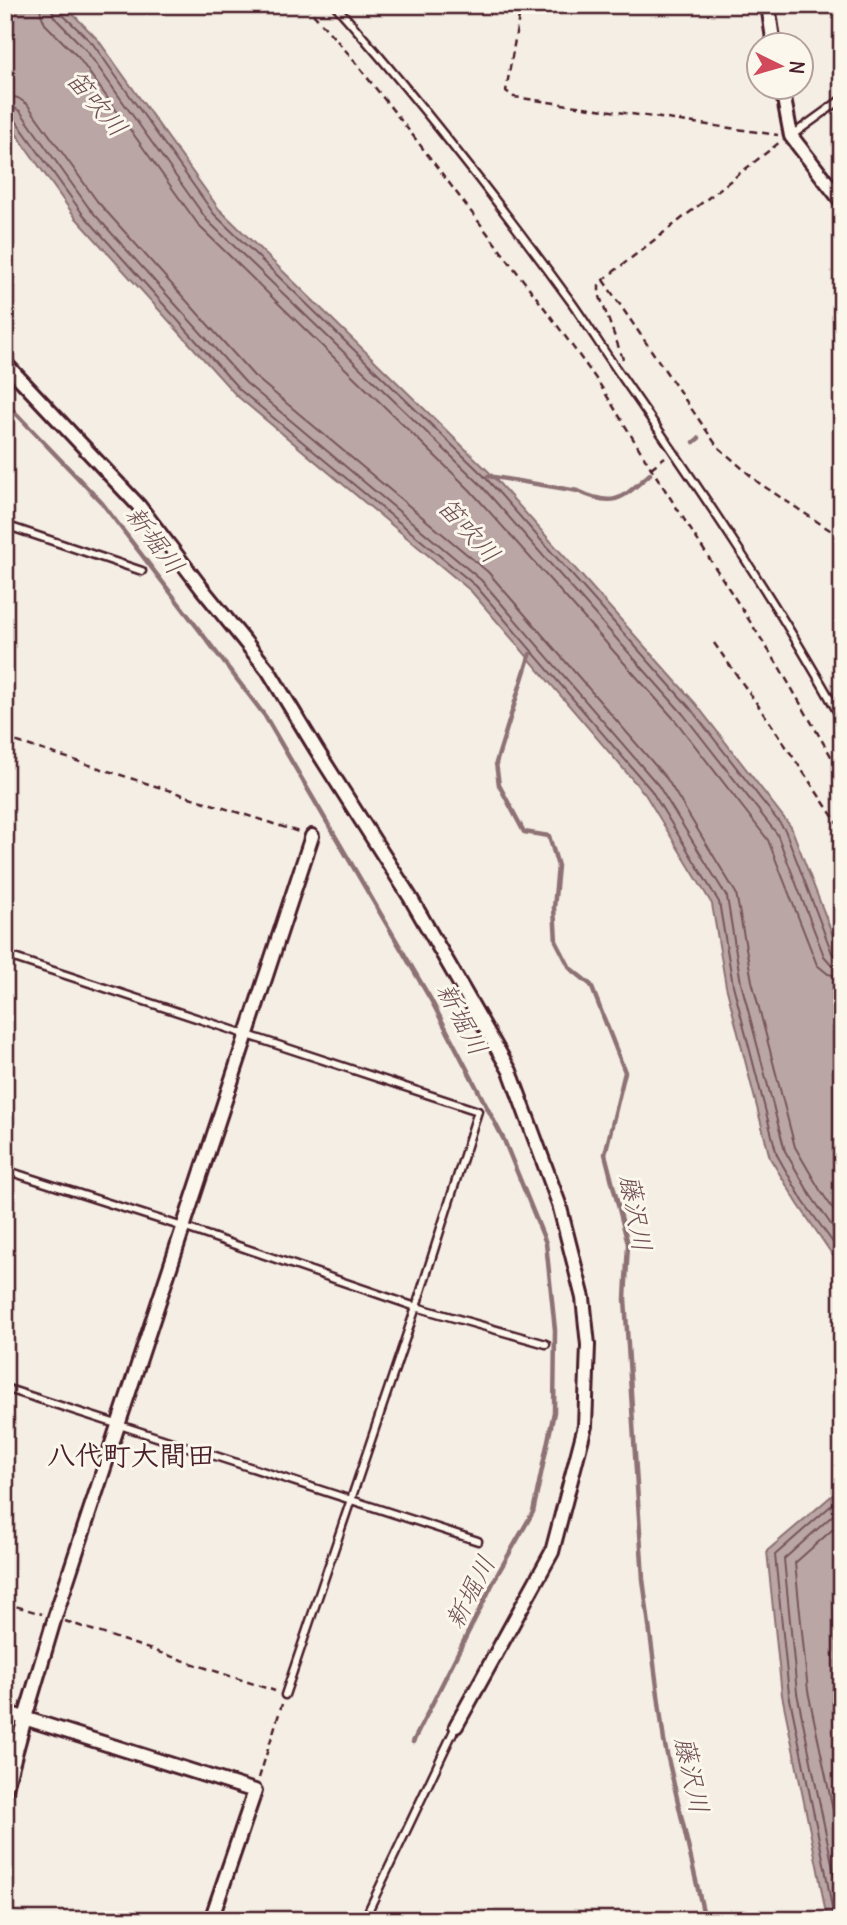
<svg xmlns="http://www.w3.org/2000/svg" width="847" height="1925" font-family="Delius,'Klee One',sans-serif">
<rect width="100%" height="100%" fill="#f4eee4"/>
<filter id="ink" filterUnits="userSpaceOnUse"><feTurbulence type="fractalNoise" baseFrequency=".0143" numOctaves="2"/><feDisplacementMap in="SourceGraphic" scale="14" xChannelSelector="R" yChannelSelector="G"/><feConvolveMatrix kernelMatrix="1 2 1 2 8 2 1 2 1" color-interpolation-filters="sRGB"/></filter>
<g filter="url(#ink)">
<g fill="#baa7a5" stroke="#8d7174" stroke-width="2">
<polygon points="5,5 64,5 98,40 219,209 489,472 695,703 791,827 842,959 842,1306 836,1260 798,1204 770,1158 726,986 712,904 645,794 471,591 236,395 76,218 5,118"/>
<polygon points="842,1487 842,1920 827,1920 818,1870 782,1695 767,1551"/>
</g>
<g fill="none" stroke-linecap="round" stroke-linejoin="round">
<g stroke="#77555c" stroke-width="2">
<polyline points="40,5 41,14 45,24 78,57 200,227 470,490 675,720 768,840 817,965 828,974 842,977"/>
<polyline points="50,5 54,17 86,50 207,220 478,482 683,714 777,834 824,956 831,964 842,967"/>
<polyline points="59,5 61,13 93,44 214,214 484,476 690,708 785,830 832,953 836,957 842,958"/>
<polyline points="5,95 18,98 27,104 97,201 254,376 488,572 667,779 736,893 752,981 795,1147 820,1190 842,1222"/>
<polyline points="5,106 13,107 20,111 89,208 246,383 481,580 658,785 727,897 741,983 785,1151 811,1196 842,1240"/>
<polyline points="5,115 14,118 82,213 240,390 476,586 651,790 719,902 733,985 777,1155 803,1201 842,1255"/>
<polyline points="842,1507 784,1559 797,1693 842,1912"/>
<polyline points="842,1521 795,1563 808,1691 842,1853"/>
<polyline points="834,1920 825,1868 789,1694 775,1555 842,1496"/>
</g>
<g stroke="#8d7174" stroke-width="4.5">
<polyline points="5,402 102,503 265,716 431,1000 504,1140 546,1243 555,1330 554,1412 533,1512 497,1575 413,1742"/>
<polyline points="694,442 699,438"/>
<path d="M 488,476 L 578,491 C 616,509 622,498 650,474"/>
<polyline points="530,654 496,763 499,785 524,832 549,836 558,866 554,908 556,941 570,968 591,985 625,1072 605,1154 628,1244 625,1299 643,1579 664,1741 705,1920"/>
</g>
<defs>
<g id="lane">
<path d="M 335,5 C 419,100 497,200 572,303 C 589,327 605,353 622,377 C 700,489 776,601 842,720"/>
<polyline points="791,136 842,99"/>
<polyline points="5,525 142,571"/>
<polyline points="5,955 478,1111 416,1307 285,1695"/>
<polyline points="5,1170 183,1227 416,1307 546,1344"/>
<polyline points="5,1388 478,1541"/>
<polyline points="364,1920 456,1726"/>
</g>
<g id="street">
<polyline points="768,5 774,46"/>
<polyline points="782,88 791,136 842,202"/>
<polyline points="5,363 139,506 203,590 268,670 316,749 410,897 510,1071 559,1204 583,1298 588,1345 585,1426 552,1552 456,1726"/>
<polyline points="5,1712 255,1791 211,1920"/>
<polyline points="5,1791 25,1718 55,1617 312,836"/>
</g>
</defs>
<use href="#lane" stroke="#4a1f2b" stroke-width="11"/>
<use href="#street" stroke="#4a1f2b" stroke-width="18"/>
<g stroke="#4a1f2b" stroke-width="2.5" stroke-dasharray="7 5" stroke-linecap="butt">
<polyline points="305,5 347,52 411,133 549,314 599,383 651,468 778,665 842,775"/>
<polyline points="521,5 506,91 514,97 778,135"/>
<polyline points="603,280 717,446 759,483 842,538"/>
<polyline points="623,359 599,294 599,285 603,280 780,142"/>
<polyline points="651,468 665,457"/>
<polyline points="714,643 767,718 842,830"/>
<polyline points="5,738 299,832"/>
<polyline points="5,1603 42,1614"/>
<polyline points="65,1621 275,1691"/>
<polyline points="259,1778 282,1704"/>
</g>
<use href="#lane" stroke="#fbf7ec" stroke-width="6"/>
<use href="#street" stroke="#fbf7ec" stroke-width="12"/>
</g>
</g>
<g text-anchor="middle" stroke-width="6" stroke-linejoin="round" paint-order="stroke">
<g font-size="26" font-style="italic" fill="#714f56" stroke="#fbf7ec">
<text transform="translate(97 103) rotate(50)" y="9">笛吹川</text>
<text transform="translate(469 530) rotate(48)" y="9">笛吹川</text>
<text transform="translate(155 540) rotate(53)" y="9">新堀川</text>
<text transform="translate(462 1019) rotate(62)" y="9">新堀川</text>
<text transform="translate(636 1213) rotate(80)" y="9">藤沢川</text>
<text transform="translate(470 1592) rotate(-63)" y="9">新堀川</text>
<text transform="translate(692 1775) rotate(78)" y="9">藤沢川</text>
</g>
<g font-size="28" font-weight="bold" fill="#4a1f2b" stroke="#fbf7ec">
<text x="131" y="1465">八代町大間田</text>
</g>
</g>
<rect width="847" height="1925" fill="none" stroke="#fbf7ec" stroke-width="28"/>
<rect x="14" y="14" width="819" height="1897" fill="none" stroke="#4a1f2b" stroke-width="2.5" filter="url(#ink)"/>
<g transform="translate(780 66) rotate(95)"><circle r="33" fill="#fbf7ec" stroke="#b4a19f" stroke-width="2"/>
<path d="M0-5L12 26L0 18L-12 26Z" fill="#d1495b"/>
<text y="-10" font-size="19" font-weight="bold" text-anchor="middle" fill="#4a1f2b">N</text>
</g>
</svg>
